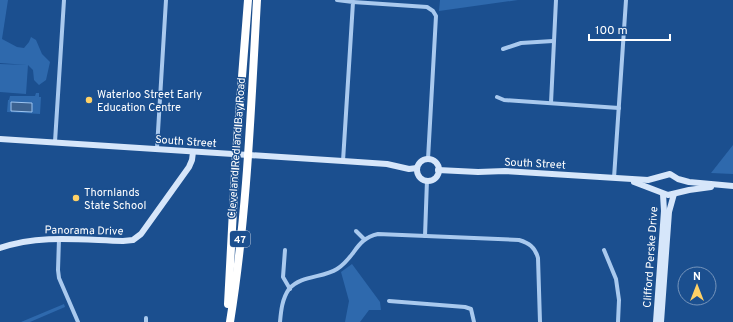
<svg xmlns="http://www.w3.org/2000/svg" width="733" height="322" font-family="Overpass,sans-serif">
<rect width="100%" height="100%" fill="#1b4f8f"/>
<g fill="#2e69ad">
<polygon points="0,0 8,0 2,39 17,47 24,48 29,42 31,37 36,40 42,54 50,62 46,80 39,85 34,80 33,70 28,65 26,94 0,92 0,64 27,65 0,63"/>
<polygon points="440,0 518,0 439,11"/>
<polygon points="36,93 39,93 39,97 41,97 40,114 7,112 8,100 9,100 10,96 35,96"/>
<polygon points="733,145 733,174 711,173"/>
<polygon points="352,264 380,302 381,310 369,310 360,322 345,322 349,301 341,272"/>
<polygon points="64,304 65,307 30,322 21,322"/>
</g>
<polygon fill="#3c6290" stroke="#9cc4f0" points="11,102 32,103 32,112 11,111"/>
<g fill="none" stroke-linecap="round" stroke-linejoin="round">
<g stroke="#a9c9ee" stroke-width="4">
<polyline points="337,0 353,2 343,161"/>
<polyline points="353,2 427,7 433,11 436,16 428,159"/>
<polyline points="503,49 521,43 553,41"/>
<polyline points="497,97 504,100 619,108"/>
<polyline points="551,103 556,0"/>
<polyline points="55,142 64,0"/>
<polyline points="157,148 166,0"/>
<polyline points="614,178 626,0"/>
<polyline points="356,231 364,239"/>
<polyline points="425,236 427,180"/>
<polyline points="59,239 58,270 59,278 78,322"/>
<polyline points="285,250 283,277 290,289"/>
<polyline points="604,250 616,279 619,300 618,322"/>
<polyline points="389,301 465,307 471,309 474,322"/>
<polyline points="146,322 146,318"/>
<path d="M 280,322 C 281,311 282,299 289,289 C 301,275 323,278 337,269 C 356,257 355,239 378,234 L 519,240 C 529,243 535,247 538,258 L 540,322"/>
</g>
<g stroke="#d6e6fa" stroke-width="6">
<polyline points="0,139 343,161 387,164 409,169 417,168"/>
<circle cx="428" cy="170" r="11"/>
<polyline points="438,170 478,172 505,171 648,180 670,174 678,179 689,182 733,186"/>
<polyline points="634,182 668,195 689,190 711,187"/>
<path d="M 0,248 C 40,234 82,240 123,241 L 133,240 L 141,234 L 189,167 L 192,160 L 193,152"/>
<polyline points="656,322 664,211 663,194"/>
<polyline points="661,322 669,212 674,194"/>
</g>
<g stroke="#fff" stroke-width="8">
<polyline points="228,304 236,154 248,0"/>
<path d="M 230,322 C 247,216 251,107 257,0"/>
</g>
</g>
<g fill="#ffd166" stroke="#1b4f8f" stroke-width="1.5">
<circle cx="89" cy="100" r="4"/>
<circle cx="76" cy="198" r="4"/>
</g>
<g text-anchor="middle" stroke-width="3" stroke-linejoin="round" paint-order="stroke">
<rect fill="#1b4f8f" stroke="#bbcadd" stroke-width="1" x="230" y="231" width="20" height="16" rx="3"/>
<g font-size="10" font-weight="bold" fill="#fff">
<text x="240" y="243">47</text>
</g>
<g font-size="11" fill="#fff" stroke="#1b4f8f" text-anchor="start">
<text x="97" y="98">Waterloo Street Early<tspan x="97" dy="13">Education Centre</tspan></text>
<text x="84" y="196">Thornlands<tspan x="84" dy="13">State School</tspan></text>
</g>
<g font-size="11" fill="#fff" stroke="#1b4f8f">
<text transform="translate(186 141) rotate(4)" y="4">South Street</text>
<text transform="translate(236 148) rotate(-86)" y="4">Cleveland Redland Bay Road</text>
<text transform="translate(535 163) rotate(3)" y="4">South Street</text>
<text transform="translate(84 230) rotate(1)" y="4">Panorama Drive</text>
<text transform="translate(650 257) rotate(-86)" y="4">Clifford Perske Drive</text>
</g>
</g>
<g transform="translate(697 286)"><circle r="19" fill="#1b4f8f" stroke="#7695bc"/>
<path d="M0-3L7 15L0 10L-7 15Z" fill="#ffd166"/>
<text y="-6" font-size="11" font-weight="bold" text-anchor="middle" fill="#ffffff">N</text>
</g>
<path d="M589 34v6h81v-6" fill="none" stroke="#ffffff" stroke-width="2"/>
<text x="595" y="34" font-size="12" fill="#ffffff" stroke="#1b4f8f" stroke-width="3" paint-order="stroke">100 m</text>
</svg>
